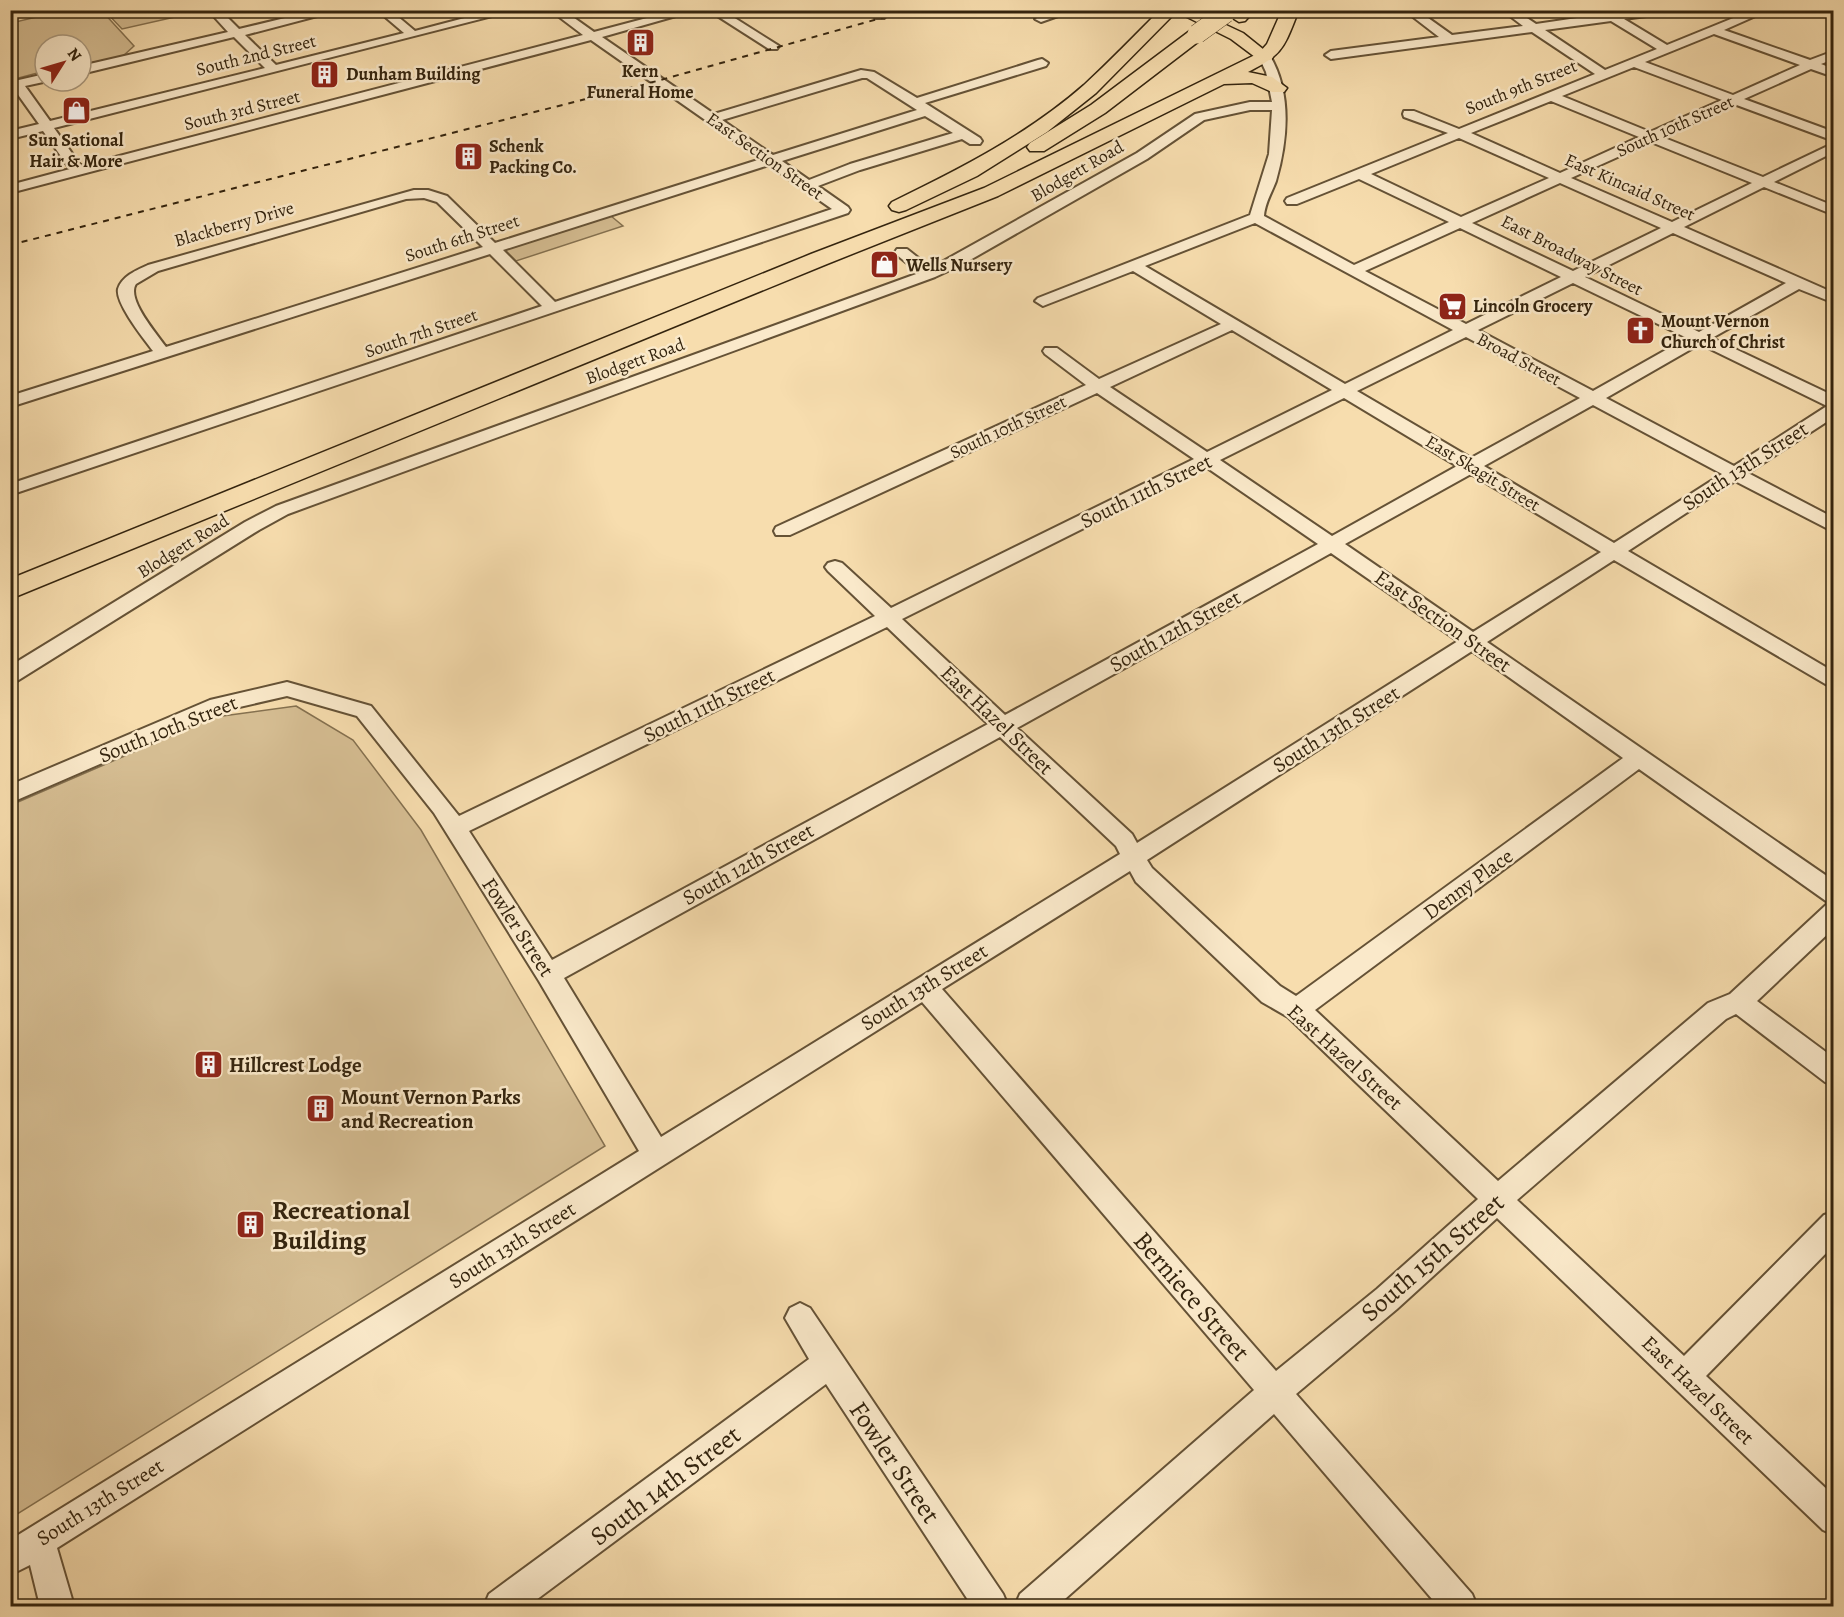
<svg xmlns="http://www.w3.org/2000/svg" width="1844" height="1617" font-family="Alegreya,serif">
<rect width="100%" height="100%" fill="#f7ddae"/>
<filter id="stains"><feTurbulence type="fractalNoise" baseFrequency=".00333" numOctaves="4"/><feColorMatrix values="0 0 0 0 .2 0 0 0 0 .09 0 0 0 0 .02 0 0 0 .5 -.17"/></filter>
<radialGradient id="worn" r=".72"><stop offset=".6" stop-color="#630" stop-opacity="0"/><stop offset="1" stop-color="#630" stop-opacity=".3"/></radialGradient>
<g fill="#d6be93" stroke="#857150" stroke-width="1.5">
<polygon points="66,10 102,11 134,46 123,56 81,65 81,45 45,45 45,71 11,80 11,23"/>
<polygon points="196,11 197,12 122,29 105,11"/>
<polygon points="611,216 623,226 516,261 505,250"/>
<polygon points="296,706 353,740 421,830 605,1146 11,1518 11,805 215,717"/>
</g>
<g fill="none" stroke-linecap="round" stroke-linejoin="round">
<defs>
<g id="minor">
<path d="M 208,10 L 220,10 L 239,29 L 318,10 L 340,10 L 245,35 L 276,65 L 404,33 L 377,10 L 390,10 L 415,31 L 495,10 L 516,10 L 54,128 L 81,166 L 583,35 L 550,10 L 563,10 L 594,32 L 677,10 L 697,10 L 602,37 L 714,114 L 861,70 L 874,72 L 917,98 L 1038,60 L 1042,59 L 1048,63 L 1046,66 L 925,103 L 980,138 L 982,141 L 980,144 L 970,144 L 962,139 L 860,170 L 818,186 L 848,207 L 850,210 L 848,213 L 10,495 L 10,484 L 542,306 L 490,254 L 10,407 L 10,396 L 153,351 C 144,339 115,303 118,289 C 122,276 137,270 148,265 L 414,190 L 428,190 L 447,196 L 495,243 L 761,159 L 591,40 L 10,193 L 10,185 L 70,169 L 43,131 L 10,139 L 10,131 L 39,124 L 14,89 L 10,90 L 10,82 L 45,74 L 45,81 L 48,81 L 25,86 L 50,121 L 265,68 L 234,37 L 81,74 L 81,66 L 228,32 ZM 862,78 L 867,78 L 917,110 L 773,155 L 722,120 ZM 925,116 L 953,133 L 850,164 L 809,180 L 782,161 ZM 769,165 L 832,209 L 555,302 L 503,250 ZM 424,198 L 437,202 L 483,247 L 166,347 C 157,334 126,299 136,284 L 158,271 L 406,199 Z"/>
<polygon points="708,10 722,10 779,46 777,49 769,49"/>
<polygon points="864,10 878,10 886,16 884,18 876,18"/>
<polygon points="1057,10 1075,10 1041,22 1035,19"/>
<path d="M 1404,10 L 1417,10 L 1452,35 L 1523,26 L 1502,10 L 1515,10 L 1536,24 L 1611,13 L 1674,10 L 1669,13 L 1624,19 L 1667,45 L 1753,10 L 1769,10 L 1724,30 L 1810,60 L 1834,51 L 1834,59 L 1821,64 L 1834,69 L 1834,77 L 1811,69 L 1744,99 L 1834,132 L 1834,141 L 1734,104 L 1662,137 L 1763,177 L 1834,143 L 1834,152 L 1774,182 L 1834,206 L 1834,215 L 1764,187 L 1684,227 L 1834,293 L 1834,303 L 1799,289 L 1712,338 L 1834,396 L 1834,417 L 1748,473 L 1834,518 L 1834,532 L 1735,481 L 1628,551 L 1834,672 L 1834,689 L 1614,560 L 1487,642 L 1834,881 L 1834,928 L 1757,1001 L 1834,1058 L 1834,1086 L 1825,1082 L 1736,1014 L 1726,1019 L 1517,1200 L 1684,1356 L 1824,1215 L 1834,1212 L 1834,1245 L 1706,1376 L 1834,1496 L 1834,1535 L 1823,1530 L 1497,1218 L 1397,1309 L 1296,1394 L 1472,1594 L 1477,1606 L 1438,1606 L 1274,1414 L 1057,1606 L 1015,1606 L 1020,1594 L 1254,1390 L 922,1002 L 57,1548 L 74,1606 L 40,1606 L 30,1565 L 10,1575 L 10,1540 L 639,1151 L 539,981 L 434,813 L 357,716 L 287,696 L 222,711 L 10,803 L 10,785 L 210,700 L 287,682 L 371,706 L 459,816 L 875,616 L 828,571 L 825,567 L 828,563 L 835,561 L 842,563 L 891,608 L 1194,459 L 1097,393 L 790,535 L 776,535 L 774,531 L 776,527 L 1086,385 L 1045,354 L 1043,351 L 1045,348 L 1057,348 L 1099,379 L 1221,324 L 1133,271 L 1048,304 L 1043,306 L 1035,301 L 1038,298 L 1250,215 L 1269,154 L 1272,110 L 1250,110 L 1204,120 L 1147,159 L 963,264 L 935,277 L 288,514 L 259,530 L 17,681 L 10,683 L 10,666 L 245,522 L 276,506 L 919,273 L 897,255 L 895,252 L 897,249 L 907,249 L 931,268 L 1137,153 L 1195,114 L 1250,102 L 1272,102 L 1266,72 L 1259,57 L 1261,54 L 1269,54 C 1292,92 1288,139 1276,181 C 1272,192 1265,203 1264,216 L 1354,265 L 1449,222 L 1359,179 L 1297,204 L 1287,204 L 1285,201 L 1287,198 L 1448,133 L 1404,117 L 1403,114 L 1404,111 L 1414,111 L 1459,129 L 1595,74 L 1532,32 L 1331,59 L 1325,55 L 1331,51 L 1439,37 ZM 1611,21 L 1657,49 L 1605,70 L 1545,30 ZM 1714,34 L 1800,65 L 1733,95 L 1645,62 ZM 1634,67 L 1722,100 L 1650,132 L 1562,96 ZM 1551,101 L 1639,137 L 1560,173 L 1471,133 ZM 1459,138 L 1549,178 L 1461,217 L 1371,174 ZM 1651,142 L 1752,183 L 1672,222 L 1571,178 ZM 1560,183 L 1661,228 L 1573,271 L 1472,223 ZM 1255,223 L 1453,330 L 1345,384 L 1145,266 ZM 1460,228 L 1561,277 L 1466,324 L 1365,271 ZM 1673,233 L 1786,283 L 1699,332 L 1585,277 ZM 1573,283 L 1687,338 L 1593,391 L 1478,330 ZM 1232,330 L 1332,390 L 1207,452 L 1110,387 ZM 1466,337 L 1580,398 L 1471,458 L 1357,391 ZM 1700,344 L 1827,406 L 1734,466 L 1606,398 ZM 1344,398 L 1457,466 L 1332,536 L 1220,460 ZM 1593,405 L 1722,474 L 1614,543 L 1484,466 ZM 1206,467 L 1318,544 L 1005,715 L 902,619 ZM 1471,474 L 1601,552 L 1473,632 L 1345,544 ZM 1331,553 L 1458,641 L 1137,843 L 1132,834 L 1017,728 ZM 887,627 L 988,724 L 552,960 L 469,831 ZM 1472,651 L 1623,758 L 1296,996 L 1280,986 L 1152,868 L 1147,860 ZM 1000,737 L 1116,846 L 1120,854 L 661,1137 L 564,978 ZM 1639,769 L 1826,901 L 1832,903 L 1826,905 L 1730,994 L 1708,1003 L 1498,1181 L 1315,1010 ZM 1130,871 L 1136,882 L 1262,1002 L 1288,1017 L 1478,1199 L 1377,1289 L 1276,1371 L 942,989 Z"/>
<polygon points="1813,10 1834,12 1834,19 1814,12"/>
<polygon points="800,1303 810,1308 1003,1594 1008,1606 972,1606 826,1384 528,1606 484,1606 489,1594 809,1359 785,1318 790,1308"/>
</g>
<polygon id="major" points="1173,10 1194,10 1243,33 1273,57 1271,60 1259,60 1231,39"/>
<g id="highway">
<path d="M 1160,10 L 1178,10 L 1096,93 L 1047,132 L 977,176 L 906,210 L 899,212 L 892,210 L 889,206 L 892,202 C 960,169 1027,135 1084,85 C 1110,61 1135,35 1160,10 Z"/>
<polygon points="1236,10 1255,10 1245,21 1239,22 1231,17"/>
<path d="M 1282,10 L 1299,10 C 1284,46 1285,54 1248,72 L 1272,77 L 1287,88 L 1284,92 L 1272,92 L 1252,83 L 1224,84 L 998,196 L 827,264 L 10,599 L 10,579 L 811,254 L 984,188 L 1259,53 L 1267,44 Z"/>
<polygon points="1197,29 1203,30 1206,34 1203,38 1105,113 1044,151 1030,151 1027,147 1030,143 1091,105 1191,30"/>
</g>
</defs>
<use href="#minor" stroke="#655236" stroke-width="4"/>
<use href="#major" stroke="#34240e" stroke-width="3"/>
<use href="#highway" stroke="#34240e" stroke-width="3"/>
<use href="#minor" fill="#fae9ca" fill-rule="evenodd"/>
<use href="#major" fill="#f7ddae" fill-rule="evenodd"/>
<use href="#highway" fill="#f7ddae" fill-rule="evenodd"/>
<polyline stroke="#34240e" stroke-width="2" stroke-dasharray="6 6" stroke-linecap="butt" points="10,245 657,81 910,10"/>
<defs>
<polyline id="highway-bridge" points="1197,34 1226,13"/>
</defs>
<use href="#highway-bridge" stroke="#34240e" stroke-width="20" stroke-linecap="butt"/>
<use href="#highway-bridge" stroke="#f7ddae" stroke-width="19"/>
</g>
<defs>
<symbol id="building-square" viewBox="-11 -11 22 22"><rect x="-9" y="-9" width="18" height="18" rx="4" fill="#8f2418" stroke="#fae9ca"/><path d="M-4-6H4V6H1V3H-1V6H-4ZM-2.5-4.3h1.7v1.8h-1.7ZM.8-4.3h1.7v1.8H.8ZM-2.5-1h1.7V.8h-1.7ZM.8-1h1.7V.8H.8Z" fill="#fff"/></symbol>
<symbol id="shop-square" viewBox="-11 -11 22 22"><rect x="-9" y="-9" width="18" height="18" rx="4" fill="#8f2418" stroke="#fae9ca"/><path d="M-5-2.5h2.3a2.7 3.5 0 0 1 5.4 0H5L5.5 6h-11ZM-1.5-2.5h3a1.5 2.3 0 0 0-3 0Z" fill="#fff"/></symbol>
<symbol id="supermarket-square" viewBox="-11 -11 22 22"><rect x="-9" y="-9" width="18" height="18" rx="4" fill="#8f2418" stroke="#fae9ca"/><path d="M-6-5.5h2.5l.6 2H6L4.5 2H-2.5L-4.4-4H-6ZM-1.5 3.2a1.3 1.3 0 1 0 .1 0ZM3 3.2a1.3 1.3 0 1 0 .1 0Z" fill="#fff"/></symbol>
<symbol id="church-square" viewBox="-11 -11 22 22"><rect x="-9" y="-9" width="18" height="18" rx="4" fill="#8f2418" stroke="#fae9ca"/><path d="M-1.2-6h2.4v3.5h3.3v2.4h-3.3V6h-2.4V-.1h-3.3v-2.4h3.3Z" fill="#fff"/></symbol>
</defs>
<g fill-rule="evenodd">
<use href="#building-square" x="624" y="26" width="33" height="33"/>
<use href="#building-square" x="308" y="58" width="33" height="33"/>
<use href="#shop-square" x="60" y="94" width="33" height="33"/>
<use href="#building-square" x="452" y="140" width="33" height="33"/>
<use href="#shop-square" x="868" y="248" width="33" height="33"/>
<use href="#supermarket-square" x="1436" y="290" width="33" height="33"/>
<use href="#church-square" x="1624" y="314" width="33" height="33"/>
<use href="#building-square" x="192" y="1048" width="33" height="33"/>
<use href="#building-square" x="304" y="1092" width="33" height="33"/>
<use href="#building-square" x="234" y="1208" width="33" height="33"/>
</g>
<g text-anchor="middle" stroke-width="5" stroke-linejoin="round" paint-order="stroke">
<g font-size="18" fill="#34240e" stroke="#fae9ca">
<text transform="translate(256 55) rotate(-14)" y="6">South 2nd Street</text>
<text transform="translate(1521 87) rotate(-22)" y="6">South 9th Street</text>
<text transform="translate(242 110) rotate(-14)" y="6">South 3rd Street</text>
<text transform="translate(1675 126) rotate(-24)" y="6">South 10th Street</text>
<text transform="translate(765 156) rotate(35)" y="6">East Section Street</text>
<text transform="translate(1077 171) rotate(-30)" y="6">Blodgett Road</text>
<text transform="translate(1630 187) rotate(24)" y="6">East Kincaid Street</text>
<text transform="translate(234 224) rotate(-16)" y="6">Blackberry Drive</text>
<text transform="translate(462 238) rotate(-18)" y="6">South 6th Street</text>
<text transform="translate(1572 255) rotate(27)" y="6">East Broadway Street</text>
<text transform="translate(421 333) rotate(-19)" y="6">South 7th Street</text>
<text transform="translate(1519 359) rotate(28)" y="6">Broad Street</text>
<text transform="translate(635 361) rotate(-20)" y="6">Blodgett Road</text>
<text transform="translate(1008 427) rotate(-25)" y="6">South 10th Street</text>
<text transform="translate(1483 473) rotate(31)" y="6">East Skagit Street</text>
<text transform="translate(183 546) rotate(-32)" y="6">Blodgett Road</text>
</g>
<g font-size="18" font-weight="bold" fill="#34240e" stroke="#fae9ca" text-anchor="start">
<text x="640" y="77" text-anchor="middle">Kern<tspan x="640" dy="21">Funeral Home</tspan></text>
<text x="346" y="80">Dunham Building</text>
<text x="76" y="146" text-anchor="middle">Sun Sational<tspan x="76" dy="21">Hair &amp; More</tspan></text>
<text x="489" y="152">Schenk<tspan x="489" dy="21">Packing Co.</tspan></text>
<text x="906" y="271">Wells Nursery</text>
<text x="1473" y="312">Lincoln Grocery</text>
<text x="1661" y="327">Mount Vernon<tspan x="1661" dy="21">Church of Christ</tspan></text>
</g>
<g font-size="21" fill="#34240e" stroke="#fae9ca">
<text transform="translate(1745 466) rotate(-33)" y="7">South 13th Street</text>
<text transform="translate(1146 491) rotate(-26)" y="7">South 11th Street</text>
<text transform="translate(1443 621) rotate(35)" y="7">East Section Street</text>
<text transform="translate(1175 631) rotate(-29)" y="7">South 12th Street</text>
<text transform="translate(709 705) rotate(-26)" y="7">South 11th Street</text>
<text transform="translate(997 720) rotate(44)" y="7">East Hazel Street</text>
<text transform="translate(168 729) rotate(-22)" y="7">South 10th Street</text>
<text transform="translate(1336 729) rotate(-32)" y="7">South 13th Street</text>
<text transform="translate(748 864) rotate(-29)" y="7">South 12th Street</text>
<text transform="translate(1468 884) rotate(-36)" y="7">Denny Place</text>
<text transform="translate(518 927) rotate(57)" y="7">Fowler Street</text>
<text transform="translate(924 987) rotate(-32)" y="7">South 13th Street</text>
<text transform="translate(1345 1057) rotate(42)" y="7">East Hazel Street</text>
<text transform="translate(512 1245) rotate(-32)" y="7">South 13th Street</text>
<text transform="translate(1698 1390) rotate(44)" y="7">East Hazel Street</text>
<text transform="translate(100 1502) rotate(-32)" y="7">South 13th Street</text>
</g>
<g font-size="21" font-weight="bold" fill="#34240e" stroke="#fae9ca" text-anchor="start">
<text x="229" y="1072">Hillcrest Lodge</text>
<text x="341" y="1104">Mount Vernon Parks<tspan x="341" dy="24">and Recreation</tspan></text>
</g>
<g font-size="26" font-weight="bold" fill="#34240e" stroke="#fae9ca" text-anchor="start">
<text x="272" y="1219">Recreational<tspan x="272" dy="30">Building</tspan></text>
</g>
<g font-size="26" fill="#34240e" stroke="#fae9ca">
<text transform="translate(1432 1257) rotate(-41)" y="9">South 15th Street</text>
<text transform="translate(1192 1296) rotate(49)" y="9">Berniece Street</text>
<text transform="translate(895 1462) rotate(56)" y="9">Fowler Street</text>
<text transform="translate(665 1485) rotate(-37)" y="9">South 14th Street</text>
</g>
</g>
<rect width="1844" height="1617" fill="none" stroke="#f7ddae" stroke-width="36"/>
<rect x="12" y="12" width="1820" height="1593" fill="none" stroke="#34240e" stroke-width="3"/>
<rect x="18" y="18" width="1808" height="1581" fill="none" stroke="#34240e" stroke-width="1.5"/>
<g transform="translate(63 63) rotate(53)"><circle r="28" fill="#fae9ca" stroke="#ab9a7f" stroke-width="1.5"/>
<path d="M0-4.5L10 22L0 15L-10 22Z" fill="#8f2418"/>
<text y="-9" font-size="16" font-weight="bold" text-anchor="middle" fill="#34240e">N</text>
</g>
<rect width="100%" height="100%" filter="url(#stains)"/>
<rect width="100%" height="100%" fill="url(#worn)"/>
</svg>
